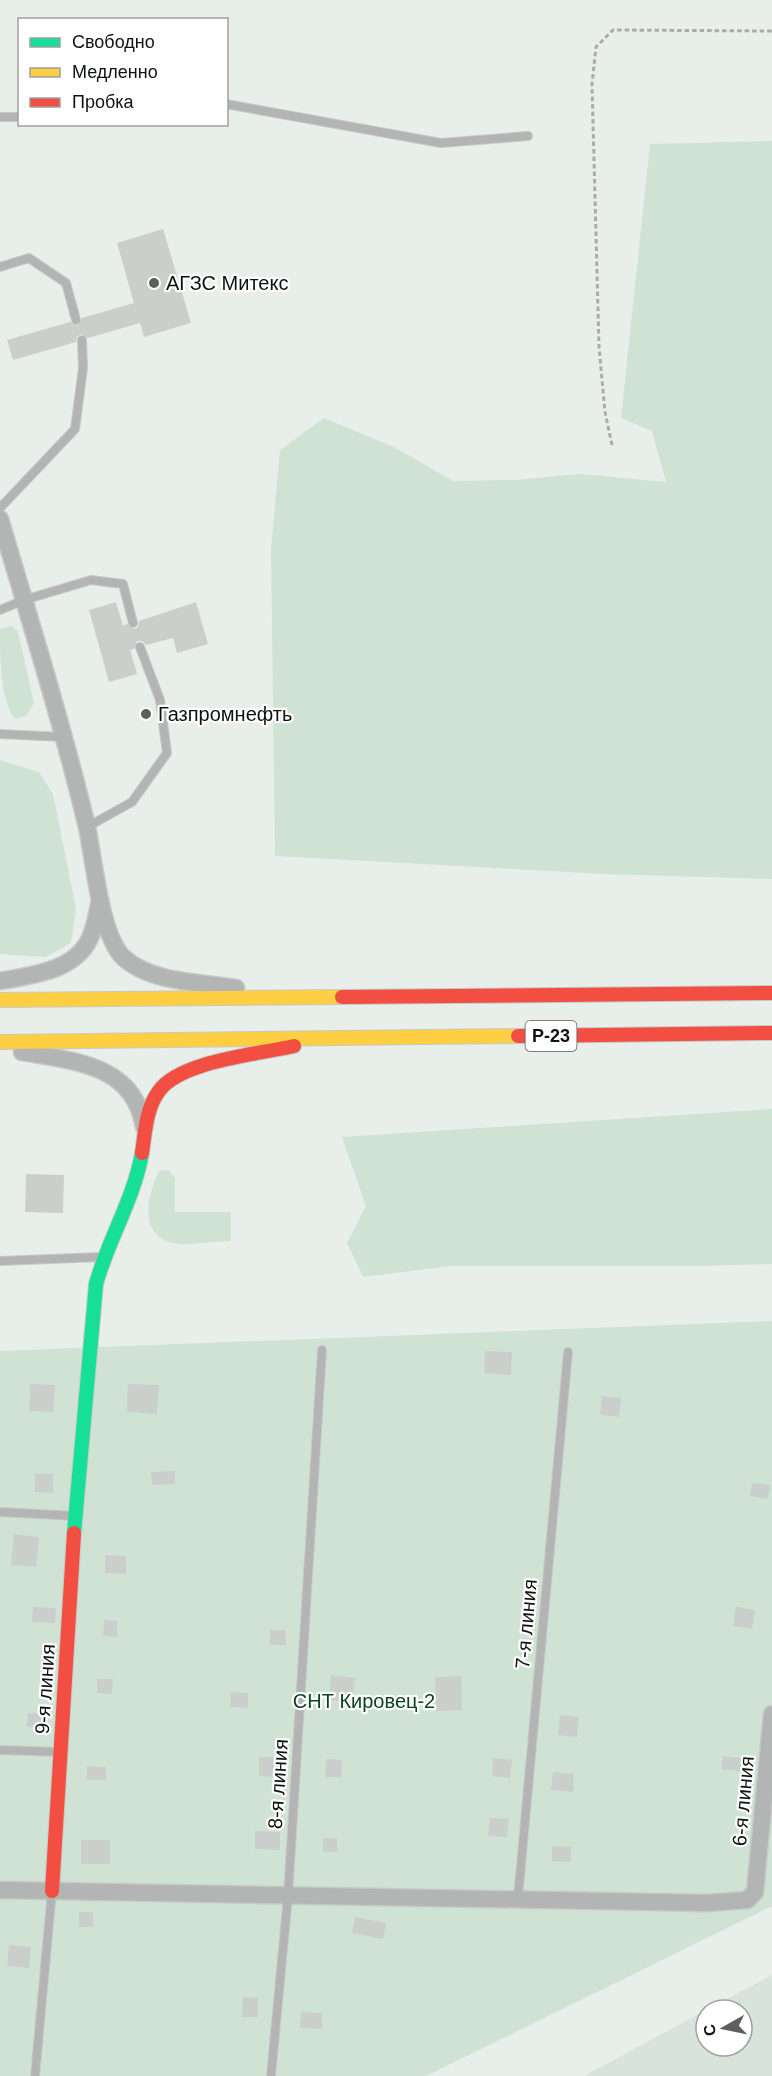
<svg xmlns="http://www.w3.org/2000/svg" width="772" height="2076" font-family="Arial,sans-serif">
<rect width="100%" height="100%" fill="#e8eee9"/>
<polygon fill="#d8e4db" points="772,1975 772,2076 584,2076 706,2010 706,2046 742,2046 742,2010 706,2010"/>
<g fill="#cfe2d3">
<polygon points="772,141 772,879 604,874 275,856 271,550 280,450 324,418 394,447 453,481 515,480 580,474 666,482 652,431 621,418 650,144"/>
<path d="M 11,626 L 18,632 L 34,703 L 26,716 L 15,719 C 0,700 0,655 0,629 Z"/>
<polygon points="0,760 39,772 53,794 76,909 71,943 46,957 0,954"/>
<polygon points="772,1109 772,1264 701,1266 450,1266 363,1277 347,1243 366,1206 342,1137"/>
<path d="M 168,1170 L 175,1178 L 175,1212 L 231,1212 L 231,1241 C 213,1241 190,1246 173,1243 C 137,1235 148,1194 159,1171 Z"/>
<polygon points="772,1321 772,1906 426,2076 0,2076 0,1351"/>
</g>
<g fill="#cbcfcb">
<polygon points="163,229 191,323 144,337 140,323 88,338 81,334 77,337 76,342 13,360 7,340 70,322 78,326 82,318 134,303 117,243"/>
<polygon points="116,602 123,626 127,624 134,629 138,627 139,621 196,602 208,644 177,653 173,638 146,645 142,641 137,641 134,649 130,650 137,674 109,682 89,610"/>
<polygon points="26,1174 64,1175 63,1213 25,1212"/>
<polygon points="485,1351 512,1352 511,1375 484,1373"/>
<polygon points="30,1384 55,1385 53,1412 29,1411"/>
<polygon points="128,1384 159,1385 157,1414 127,1412"/>
<polygon points="602,1396 621,1398 619,1417 600,1415"/>
<polygon points="175,1471 175,1484 152,1485 151,1472"/>
<polygon points="35,1474 53,1474 53,1493 35,1492"/>
<polygon points="752,1483 770,1485 768,1499 750,1496"/>
<polygon points="14,1534 39,1537 36,1567 11,1565"/>
<polygon points="105,1555 126,1556 126,1574 105,1573"/>
<polygon points="33,1607 56,1608 55,1623 32,1622"/>
<polygon points="736,1607 755,1610 752,1629 733,1626"/>
<polygon points="104,1620 117,1621 117,1637 103,1636"/>
<polygon points="270,1630 285,1630 286,1645 270,1645"/>
<polygon points="331,1675 355,1678 353,1702 329,1700"/>
<polygon points="461,1676 462,1710 436,1711 435,1677"/>
<polygon points="97,1679 113,1679 112,1694 97,1693"/>
<polygon points="231,1692 248,1693 248,1708 230,1707"/>
<polygon points="28,1713 44,1713 44,1728 27,1727"/>
<polygon points="560,1715 579,1717 577,1737 558,1735"/>
<polygon points="723,1756 747,1759 746,1772 721,1769"/>
<polygon points="259,1757 277,1757 276,1777 259,1776"/>
<polygon points="493,1758 512,1760 510,1778 492,1776"/>
<polygon points="326,1759 342,1760 341,1777 325,1777"/>
<polygon points="87,1766 106,1767 106,1780 87,1780"/>
<polygon points="553,1772 574,1774 573,1792 551,1790"/>
<polygon points="490,1818 509,1819 507,1837 488,1836"/>
<polygon points="255,1831 280,1832 280,1850 255,1849"/>
<rect x="323" y="1838" width="14" height="14"/>
<rect x="81" y="1840" width="29" height="24"/>
<polygon points="552,1846 571,1847 571,1862 552,1861"/>
<rect x="79" y="1912" width="14" height="15"/>
<polygon points="355,1917 386,1923 383,1939 352,1933"/>
<polygon points="9,1945 31,1947 29,1968 7,1966"/>
<polygon points="243,1997 258,1998 258,2017 242,2017"/>
<polygon points="301,2012 322,2013 322,2029 300,2028"/>
</g>
<g fill="none" stroke-linecap="round" stroke-linejoin="round">
<defs>
<g id="lane">
<polyline points="226,104 441,143 528,136"/>
<polyline points="0,117 20,117"/>
<polyline points="0,267 29,258 66,283 76,320"/>
<polyline points="0,508 75,429 83,368 82,340"/>
<polyline points="0,610 24,600 91,580 123,584 133,623"/>
<polyline points="0,734 62,737"/>
<polyline points="87,827 132,802 167,753 160,700 140,647"/>
<polyline points="0,1261 101,1257"/>
<polyline points="0,1512 75,1516"/>
<polyline points="0,1750 60,1752"/>
<polyline points="518,1898 568,1352"/>
<polyline points="35,2076 52,1891"/>
<polyline points="271,2076 288,1896 322,1350"/>
</g>
<g id="street">
<path d="M 0,519 C 30,621 62,723 87,827 C 94,859 100,934 123,957 C 150,983 201,982 236,988"/>
<path d="M 0,981 C 33,975 79,971 92,933 C 96,923 97,912 100,901"/>
<path d="M 22,1052 C 73,1061 134,1064 144,1127"/>
<polyline points="0,1890 707,1903 747,1900 755,1892 772,1714"/>
</g>
<path id="fast" d="M 74,1533 L 96,1284 C 108,1240 134,1199 142,1153"/>
<g id="slow">
<polyline points="0,1000 342,997"/>
<polyline points="0,1042 518,1036"/>
</g>
<g id="jam">
<polyline points="342,997 772,993"/>
<polyline points="518,1036 772,1033"/>
<path d="M 142,1153 C 145,1133 146,1108 159,1091 C 180,1061 259,1054 294,1046"/>
<polyline points="52,1891 74,1533"/>
</g>
</defs>
<use href="#lane" stroke="#c6cac7" stroke-width="10"/>
<use href="#street" stroke="#c6cac7" stroke-width="19"/>
<use href="#fast" stroke="#c6cac7" stroke-width="16"/>
<use href="#slow" stroke="#c6cac7" stroke-width="16"/>
<use href="#jam" stroke="#c6cac7" stroke-width="16"/>
<polyline stroke="#aaacab" stroke-width="3" stroke-dasharray="4.5 3" stroke-linecap="butt" points="612,445 605,412 599,347 592,84 596,47 613,30 772,31"/>
<use href="#lane" stroke="#b3b4b4" stroke-width="8"/>
<use href="#street" stroke="#b3b4b4" stroke-width="16"/>
<use href="#fast" stroke="#16e098" stroke-width="14"/>
<use href="#slow" stroke="#ffcf43" stroke-width="14"/>
<use href="#jam" stroke="#f24e42" stroke-width="14"/>
</g>
<g fill="#5b605c" stroke="#fff" stroke-width="2">
<circle cx="154" cy="283" r="6"/>
<circle cx="146" cy="714" r="6"/>
</g>
<g text-anchor="middle" stroke-width="4.5" stroke-linejoin="round" paint-order="stroke">
<rect fill="#fff" stroke="#575a58" stroke-width="1.5" x="525.5" y="1021" width="51" height="30" rx="4.5"/>
<g font-size="18" font-weight="bold" fill="#0f1310">
<text x="551" y="1042">Р-23</text>
</g>
<g font-size="20" fill="#0f1310" stroke="#fff" text-anchor="start">
<text x="166" y="290">АГЗС Митекс</text>
<text x="158" y="721">Газпромнефть</text>
</g>
<g font-size="20" fill="#0f1310" stroke="#fff">
<text transform="translate(526 1624) rotate(-85)" y="7">7-я линия</text>
<text transform="translate(45 1689) rotate(-86)" y="7">9-я линия</text>
<text transform="translate(278 1784) rotate(-86)" y="7">8-я линия</text>
<text transform="translate(743 1801) rotate(-85)" y="7">6-я линия</text>
</g>
<g font-size="20" fill="#0c4322" stroke="#fff">
<text x="364" y="1708">СНТ Кировец-2</text>
</g>
</g>
<rect x="18" y="18" width="210" height="108" fill="#ffffff" stroke="#9fa19f" stroke-width="1.5"/>
<rect x="30" y="38" width="30" height="9" fill="#16e098" stroke="#9fa19f" stroke-width="1.5"/>
<text x="72" y="48" font-size="18" fill="#0f1310">Свободно</text>
<rect x="30" y="68" width="30" height="9" fill="#ffcf43" stroke="#9fa19f" stroke-width="1.5"/>
<text x="72" y="78" font-size="18" fill="#0f1310">Медленно</text>
<rect x="30" y="98" width="30" height="9" fill="#f24e42" stroke="#9fa19f" stroke-width="1.5"/>
<text x="72" y="108" font-size="18" fill="#0f1310">Пробка</text>
<g transform="translate(724 2028) rotate(261)"><circle r="28" fill="#ffffff" stroke="#9fa19f" stroke-width="1.5"/>
<path d="M0-4.5L10 22L0 15L-10 22Z" fill="#5b605c"/>
<text y="-9" font-size="16" font-weight="bold" text-anchor="middle" fill="#0f1310">С</text>
</g>
</svg>
